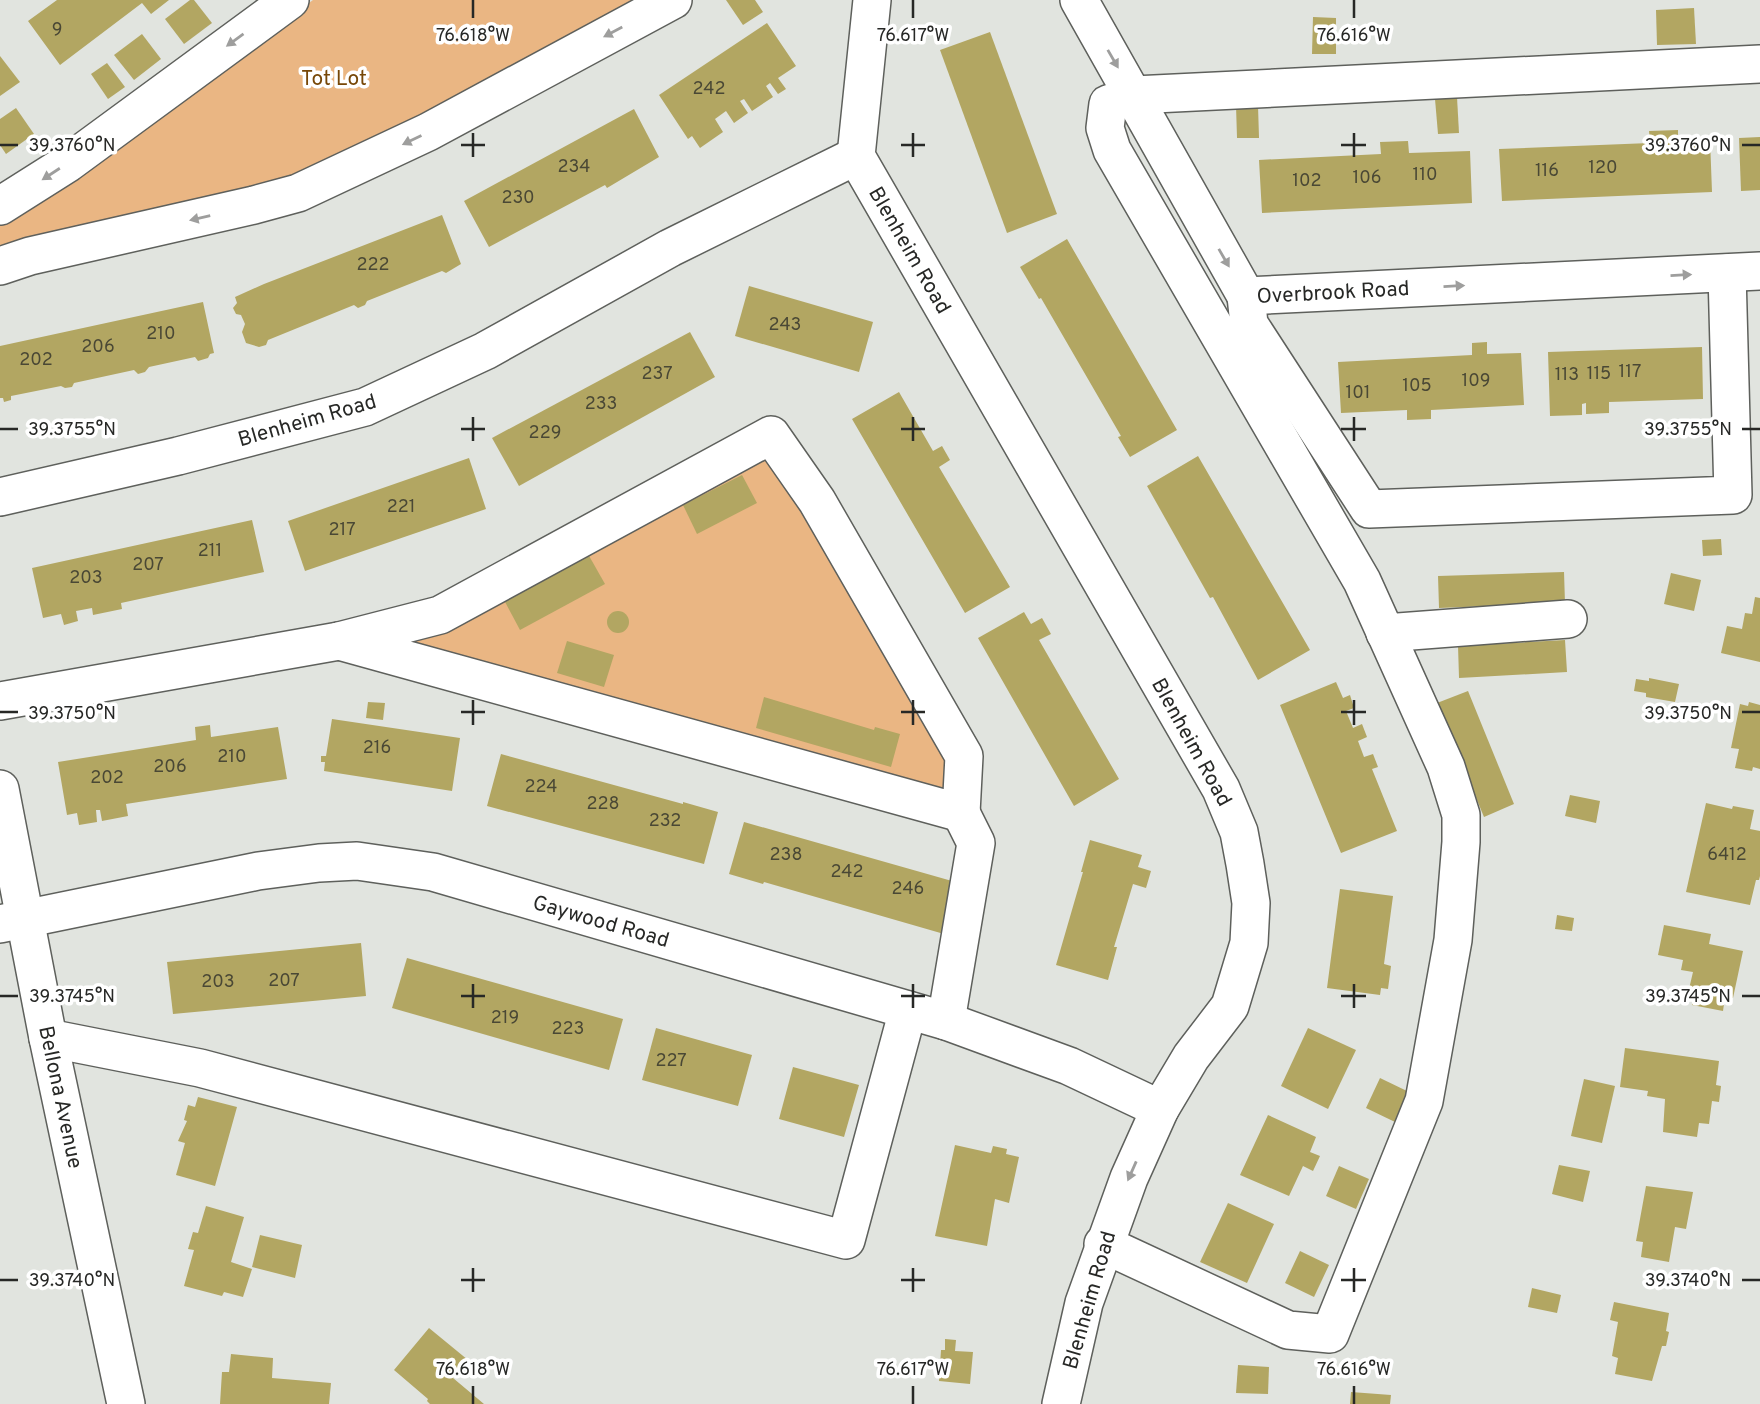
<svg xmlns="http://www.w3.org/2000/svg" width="1760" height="1404" font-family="Overpass,sans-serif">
<rect width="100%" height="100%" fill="#e1e4df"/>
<g fill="#eab683">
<polygon points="313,0 647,0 333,164 246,197 0,254 0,225"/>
<polygon points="765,459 801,511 945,761 944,790 410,642 447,632"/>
</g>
<g fill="#b2a662">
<polygon points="57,0 169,0 151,14 142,3 60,65 28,21"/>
<polygon points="190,0 194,0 212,23 184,44 165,19"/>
<polygon points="726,0 755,0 763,12 743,25"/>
<polygon points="1694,8 1696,44 1657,45 1656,10"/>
<polygon points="1313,17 1336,18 1336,54 1312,54"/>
<polygon points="767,23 796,66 778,78 786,89 778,94 770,83 766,86 773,97 752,111 744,99 740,101 748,113 734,123 726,111 715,119 723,132 700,148 692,136 688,139 659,95"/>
<polygon points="990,32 1057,214 1007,233 940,50"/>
<polygon points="142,34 161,59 134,80 114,55"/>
<polygon points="0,56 20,82 0,96"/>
<polygon points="107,63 125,87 108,99 91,74"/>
<polygon points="1457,97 1459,133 1438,134 1435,99"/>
<polygon points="1258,105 1259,138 1237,138 1236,106"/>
<polygon points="16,108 34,134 6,154 0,145 0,119"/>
<polygon points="634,109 659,157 607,188 605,185 489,247 464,201"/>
<polygon points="1678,130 1678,141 1710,139 1712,192 1502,201 1499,149 1650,143 1649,131"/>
<polygon points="1760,137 1760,190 1741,191 1739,138"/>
<polygon points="1408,141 1409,153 1470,151 1472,203 1262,213 1259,160 1381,154 1380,142"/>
<polygon points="442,215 461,264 446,273 442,271 367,301 365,305 358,308 354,305 268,340 266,345 259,347 246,343 242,332 245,324 241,315 236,314 233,308 237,303 235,297 264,284"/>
<polygon points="1067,239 1177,430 1130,457 1118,437 1121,436 1041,298 1039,299 1020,267"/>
<polygon points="749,286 873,322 859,372 735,336"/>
<polygon points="203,302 214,353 210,354 208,358 198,361 195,357 149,367 145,372 138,374 134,370 74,383 72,387 65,388 61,386 11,396 11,400 4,402 3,398 0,398 0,346"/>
<polygon points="690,332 715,377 519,486 492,438"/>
<polygon points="1487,342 1487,354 1521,353 1524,405 1431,410 1431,419 1407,420 1407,410 1341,413 1338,362 1472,355 1472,343"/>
<polygon points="1702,347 1703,399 1609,402 1609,413 1586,414 1586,403 1582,404 1582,415 1550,416 1548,352"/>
<polygon points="899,392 933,451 942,446 950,460 939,467 1010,587 965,613 852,419"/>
<polygon points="1198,456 1310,650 1258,680 1213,597 1210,598 1147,486"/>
<polygon points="469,458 486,509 305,571 288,521"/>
<polygon points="742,475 757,503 697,534 683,505"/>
<polygon points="252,520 264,572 121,603 122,609 93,615 92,608 76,611 78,621 64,625 61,614 43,618 32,568"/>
<polygon points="1721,539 1722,555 1703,556 1702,540"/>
<polygon points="588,554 605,584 520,630 504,600"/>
<polygon points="1564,572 1565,603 1439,608 1438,576"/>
<polygon points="1671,573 1701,580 1694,611 1664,604"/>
<polygon points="1755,597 1760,598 1760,662 1721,653 1727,626 1742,629 1745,613 1752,614"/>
<circle cx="618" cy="622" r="11"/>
<polygon points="1024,612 1031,624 1042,618 1051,634 1039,640 1119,779 1074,806 978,638"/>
<polygon points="1565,640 1567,672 1459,678 1458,646"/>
<polygon points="567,641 614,655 604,687 557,673"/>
<polygon points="1649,678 1679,684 1675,702 1646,697 1646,693 1634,691 1636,679 1649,681"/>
<polygon points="1336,682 1343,698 1350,695 1354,708 1346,711 1353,728 1362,724 1367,737 1358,741 1364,757 1373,754 1378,767 1372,769 1397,831 1341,853 1280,705"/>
<polygon points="1468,691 1514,804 1484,817 1437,703"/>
<polygon points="764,697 874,730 875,727 900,734 891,767 756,728"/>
<polygon points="368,702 385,703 383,720 366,718"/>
<polygon points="1749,702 1760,705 1760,769 1753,767 1752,771 1735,768 1739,749 1731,748 1740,704 1748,706"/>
<polygon points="332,719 460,738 452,791 324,771 325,762 321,762 321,756 326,756"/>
<polygon points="210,725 211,737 278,727 287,779 126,804 128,816 102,821 100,810 96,810 97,822 79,825 77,813 67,815 58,762 196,740 195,727"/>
<polygon points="501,754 683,804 683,802 718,812 704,864 487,806"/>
<polygon points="1570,795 1600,801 1596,823 1565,816"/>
<polygon points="1706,803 1732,809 1733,806 1754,810 1750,829 1760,831 1760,876 1759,880 1756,880 1750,905 1686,892"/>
<polygon points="744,822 959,883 944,934 764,882 763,884 729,874"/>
<polygon points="1090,840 1142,855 1138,867 1151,871 1146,888 1133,884 1114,947 1117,947 1108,980 1056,965 1083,872 1081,872"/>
<polygon points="1340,889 1393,896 1384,964 1391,966 1388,989 1381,988 1380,995 1327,988"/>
<polygon points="1557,915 1574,918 1572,931 1555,929"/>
<polygon points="1664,925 1711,934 1709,944 1743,951 1733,998 1725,997 1723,1011 1692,1005 1695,990 1689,989 1693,972 1681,970 1683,960 1658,955"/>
<polygon points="361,943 366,996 173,1014 167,962"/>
<polygon points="407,958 623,1019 609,1070 392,1008"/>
<polygon points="656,1028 752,1055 738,1106 642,1080"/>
<polygon points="1308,1028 1356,1050 1328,1109 1281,1086"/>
<polygon points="1625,1048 1719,1061 1716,1085 1721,1086 1719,1102 1712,1101 1709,1124 1699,1123 1697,1137 1663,1132 1665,1099 1647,1096 1648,1091 1620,1087"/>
<polygon points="793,1067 859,1085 844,1137 779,1119"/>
<polygon points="1380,1078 1409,1092 1395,1122 1366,1108"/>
<polygon points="1584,1079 1615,1086 1602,1143 1571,1136"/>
<polygon points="198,1097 237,1107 215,1186 176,1175 185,1143 178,1141 187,1121 184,1120 188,1105 195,1107"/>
<polygon points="1268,1115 1316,1137 1310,1152 1320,1156 1313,1171 1303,1166 1289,1196 1240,1175"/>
<polygon points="955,1145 991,1153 993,1146 1007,1149 1006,1154 1019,1157 1009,1203 995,1199 987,1246 935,1236"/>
<polygon points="1559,1165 1590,1171 1583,1202 1552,1194"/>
<polygon points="1339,1166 1369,1179 1356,1209 1326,1196"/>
<polygon points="1646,1186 1693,1192 1686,1229 1675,1227 1669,1262 1641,1257 1643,1242 1636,1241"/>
<polygon points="1228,1203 1274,1224 1247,1283 1200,1262"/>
<polygon points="206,1206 244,1217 231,1262 252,1269 243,1297 224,1292 222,1296 184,1286 194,1250 188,1249 193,1232 198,1233"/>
<polygon points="260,1235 302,1245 295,1278 252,1267"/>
<polygon points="1300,1251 1329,1265 1314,1297 1285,1283"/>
<polygon points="1532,1288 1561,1295 1557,1313 1528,1307"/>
<polygon points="1614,1302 1669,1313 1666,1331 1669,1332 1666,1346 1662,1346 1652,1381 1615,1374 1618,1358 1612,1356 1618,1322 1610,1320"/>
<polygon points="429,1328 468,1360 453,1378 484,1404 430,1404 427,1401 428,1399 394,1370"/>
<polygon points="945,1339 956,1340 955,1351 973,1352 970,1384 939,1381 941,1350 945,1350"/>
<polygon points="231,1354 273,1358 272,1378 331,1383 329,1404 220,1404 222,1372 229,1372"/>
<polygon points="1238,1365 1269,1367 1268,1394 1236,1393"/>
<polygon points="1351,1392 1391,1395 1390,1404 1350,1404"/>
</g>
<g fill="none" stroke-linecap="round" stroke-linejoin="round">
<defs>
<g id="minor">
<polyline points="872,0 856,156 1221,789 1239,832 1245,864 1251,903 1249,943 1230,1006 1191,1057 1160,1109 1129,1178 1084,1303 1061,1404"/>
<polyline points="1079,0 1246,296 1760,271"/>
<polyline points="0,206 68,163 290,0"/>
<polyline points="0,266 30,256 254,205 298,193 428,132 673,0"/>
<polyline points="1246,296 1249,324 1369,509 1733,495 1727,273"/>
<polygon points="771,435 817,501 964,756 961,813 339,641 440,615"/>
<polyline points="0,497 178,456 365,407 485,351 670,248 856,156"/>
<polyline points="1385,633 1568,619"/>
<polyline points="0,701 339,641"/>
<polyline points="0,789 48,1038 126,1404"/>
<polyline points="0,924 258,871 319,863 357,861 433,872 946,1021 1069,1066 1160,1109"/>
<polyline points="946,1021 976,843 961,813"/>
<polyline points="48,1038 200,1068 846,1240 908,1010"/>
<polyline points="1103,1244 1288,1330 1330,1334 1424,1101 1453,940 1461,842 1461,815 1446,767 1362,581 1112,150 1105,128 1108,104 1134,95 1760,64"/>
</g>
</defs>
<use href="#minor" stroke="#5e605c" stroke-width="40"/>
<use href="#minor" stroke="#fff" stroke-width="37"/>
</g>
<defs><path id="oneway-solid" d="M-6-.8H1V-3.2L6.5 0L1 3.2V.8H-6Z" transform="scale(1.75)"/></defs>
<g fill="#9e9e9d">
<use href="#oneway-solid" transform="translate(613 32) rotate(152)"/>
<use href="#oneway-solid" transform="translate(235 40) rotate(144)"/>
<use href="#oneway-solid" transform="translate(1113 59) rotate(60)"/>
<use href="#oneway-solid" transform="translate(412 140) rotate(154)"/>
<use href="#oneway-solid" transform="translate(51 174) rotate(147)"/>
<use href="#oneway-solid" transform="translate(200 218) rotate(167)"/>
<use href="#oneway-solid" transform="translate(1224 258) rotate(60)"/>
<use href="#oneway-solid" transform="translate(1681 275) rotate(-3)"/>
<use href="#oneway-solid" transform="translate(1454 286) rotate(-3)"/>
<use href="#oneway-solid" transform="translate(1132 1171) rotate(114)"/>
</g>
<path fill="none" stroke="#272826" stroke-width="2.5" d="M 473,0 L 473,18M 913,0 L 913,18M 1354,0 L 1354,18M 473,133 L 473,157M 913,133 L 913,157M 1354,133 L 1354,157M 0,145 L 18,145M 461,145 L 485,145M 901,145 L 925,145M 1341,145 L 1366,145M 1742,145 L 1760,145M 473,417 L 473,441M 913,417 L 913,441M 1354,417 L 1354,441M 0,429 L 18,429M 461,429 L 485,429M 901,429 L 925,429M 1341,429 L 1366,429M 1742,429 L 1760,429M 473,700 L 473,725M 913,700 L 913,725M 1354,700 L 1354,725M 0,712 L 18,712M 461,712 L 485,712M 901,712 L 925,712M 1341,712 L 1366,712M 1742,712 L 1760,712M 473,984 L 473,1008M 913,984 L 913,1008M 1354,984 L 1354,1008M 0,996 L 18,996M 461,996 L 485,996M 901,996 L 925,996M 1341,996 L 1366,996M 1742,996 L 1760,996M 473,1268 L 473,1292M 913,1268 L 913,1292M 1354,1268 L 1354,1292M 0,1280 L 18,1280M 461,1280 L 485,1280M 901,1280 L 925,1280M 1341,1280 L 1366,1280M 1742,1280 L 1760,1280M 473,1386 L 473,1404M 913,1386 L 913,1404M 1354,1386 L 1354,1404"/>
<g text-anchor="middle" stroke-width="7" stroke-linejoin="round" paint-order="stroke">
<g font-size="18" fill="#4a4835">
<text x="57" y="35">9</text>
<text x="709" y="94">242</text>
<text x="574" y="172">234</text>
<text x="1603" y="173">120</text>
<text x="1547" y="176">116</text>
<text x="1425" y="180">110</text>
<text x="1367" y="183">106</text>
<text x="1307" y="186">102</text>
<text x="518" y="203">230</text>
<text x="373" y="270">222</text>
<text x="785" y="330">243</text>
<text x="161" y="339">210</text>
<text x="98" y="352">206</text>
<text x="36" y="365">202</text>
<text x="1630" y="377">117</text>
<text x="657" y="379">237</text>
<text x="1599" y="379">115</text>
<text x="1567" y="380">113</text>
<text x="1476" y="386">109</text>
<text x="1417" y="391">105</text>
<text x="1358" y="398">101</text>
<text x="601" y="409">233</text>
<text x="545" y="438">229</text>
<text x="401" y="512">221</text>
<text x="342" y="535">217</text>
<text x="210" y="556">211</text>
<text x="148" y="570">207</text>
<text x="86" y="583">203</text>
<text x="377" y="753">216</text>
<text x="232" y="762">210</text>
<text x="170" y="772">206</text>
<text x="107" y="783">202</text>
<text x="541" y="792">224</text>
<text x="603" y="809">228</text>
<text x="665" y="826">232</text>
<text x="786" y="860">238</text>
<text x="1727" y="860">6412</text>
<text x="847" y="877">242</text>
<text x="908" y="894">246</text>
<text x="284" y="986">207</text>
<text x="218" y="987">203</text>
<text x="505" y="1023">219</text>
<text x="568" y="1034">223</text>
<text x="671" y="1066">227</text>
</g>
<g font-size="21" fill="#774707" stroke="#fff">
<text x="334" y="85">Tot Lot</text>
</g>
<g font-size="21" fill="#272826" stroke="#fff">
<text transform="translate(910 250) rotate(60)" y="7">Blenheim Road</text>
<text transform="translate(1333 292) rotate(-3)" y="7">Overbrook Road</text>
<text transform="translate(307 420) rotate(-16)" y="7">Blenheim Road</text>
<text transform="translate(1192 742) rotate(61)" y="7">Blenheim Road</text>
<text transform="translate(601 921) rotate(16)" y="7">Gaywood Road</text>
<text transform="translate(61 1097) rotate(78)" y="7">Bellona Avenue</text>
<text transform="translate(1089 1300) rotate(-74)" y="7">Blenheim Road</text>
</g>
</g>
<g font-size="18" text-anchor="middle" fill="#272826" stroke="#fff" stroke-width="7" stroke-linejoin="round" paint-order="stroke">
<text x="473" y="41">76.618°W</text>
<text x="913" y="41">76.617°W</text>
<text x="1354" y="41">76.616°W</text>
<text x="72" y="151">39.3760°N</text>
<text x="1688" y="151">39.3760°N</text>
<text x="72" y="435">39.3755°N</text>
<text x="1688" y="435">39.3755°N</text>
<text x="72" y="719">39.3750°N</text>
<text x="1688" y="719">39.3750°N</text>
<text x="72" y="1002">39.3745°N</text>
<text x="1688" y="1002">39.3745°N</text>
<text x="72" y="1286">39.3740°N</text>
<text x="1688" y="1286">39.3740°N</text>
<text x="473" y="1375">76.618°W</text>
<text x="913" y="1375">76.617°W</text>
<text x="1354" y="1375">76.616°W</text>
</g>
</svg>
